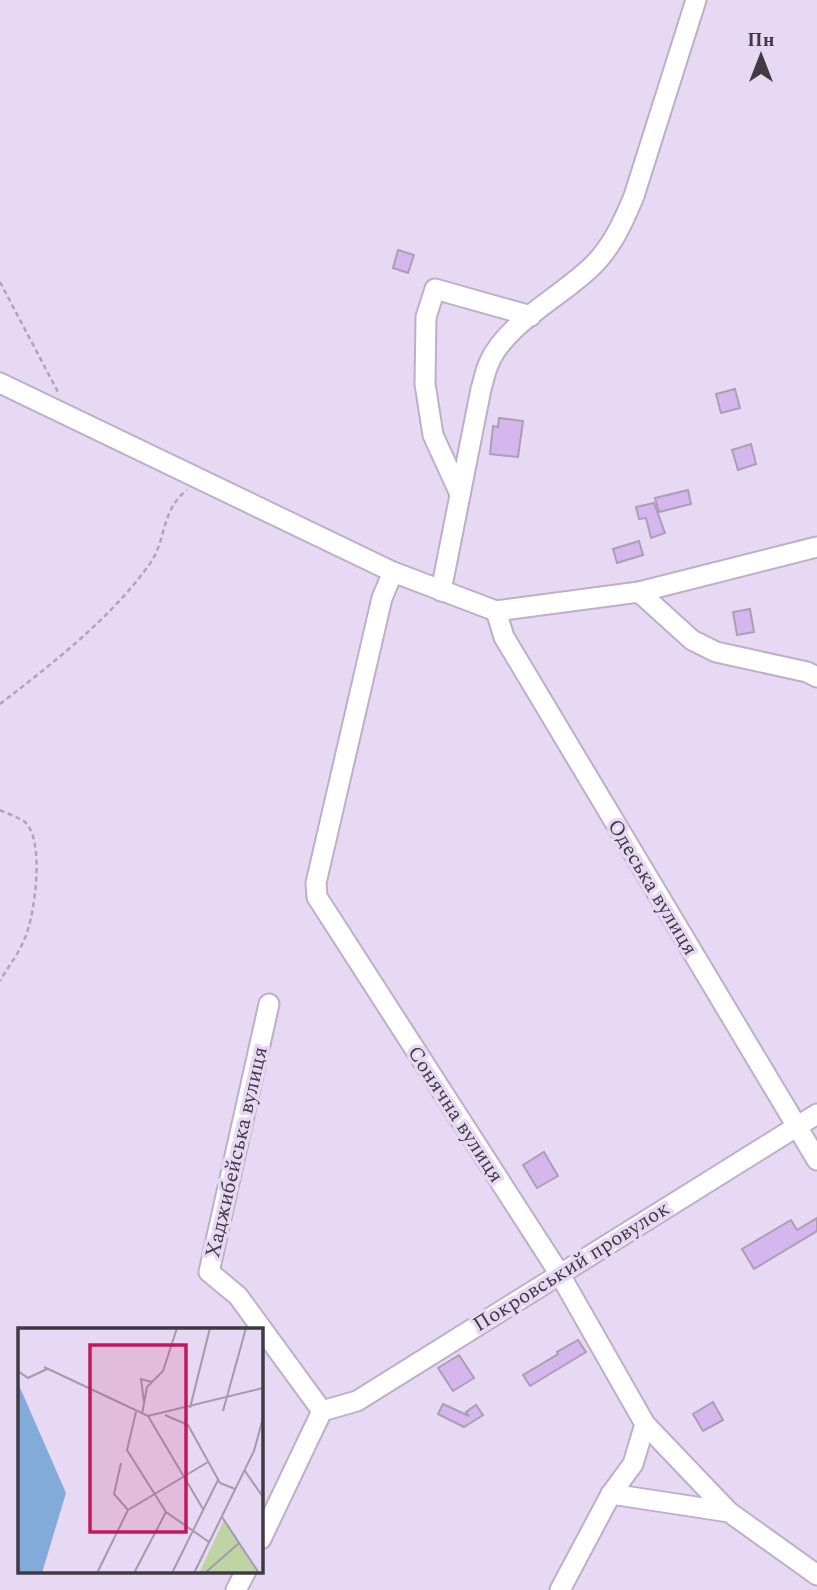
<svg xmlns="http://www.w3.org/2000/svg" width="817" height="1590" font-family="Spectral,serif">
<rect width="100%" height="100%" fill="#e7d9f3"/>
<g fill="#d5b7ed" stroke="#ab9eb6" stroke-width="2">
<polygon points="398,250 414,255 408,273 393,268"/>
<polygon points="735,389 740,408 721,413 716,394"/>
<polygon points="499,418 523,421 518,457 490,454 493,426 498,427"/>
<polygon points="751,444 756,464 738,470 732,450"/>
<polygon points="688,490 691,504 659,512 655,498"/>
<polygon points="654,503 665,533 651,538 646,518 639,519 636,507"/>
<polygon points="639,541 643,555 617,563 613,549"/>
<polygon points="750,609 754,632 737,635 733,612"/>
<polygon points="544,1152 558,1176 537,1188 523,1165"/>
<polygon points="817,1218 817,1231 754,1269 742,1249 791,1220 797,1230"/>
<polygon points="578,1340 586,1352 530,1386 523,1375 558,1354 557,1352"/>
<polygon points="459,1355 474,1378 453,1391 438,1368"/>
<polygon points="713,1402 723,1420 703,1431 693,1414"/>
<polygon points="443,1404 469,1416 466,1412 476,1405 483,1415 464,1427 438,1414"/>
</g>
<g fill="none" stroke-linecap="round" stroke-linejoin="round">
<defs>
<g id="minor">
<polyline points="0,383 393,572 496,611 639,592 817,547"/>
<polyline points="460,494 433,435 425,384 426,317 435,289 531,316"/>
<polyline points="393,572 382,598 316,883 317,897 559,1273 645,1424 729,1512 817,1575"/>
<path d="M 441,591 L 481,389 C 484,380 485,371 489,363 C 505,325 558,298 588,270 C 610,251 623,223 634,196 L 696,0"/>
<polyline points="639,592 692,640 716,652 807,672 817,677"/>
<polyline points="496,611 504,637 817,1160"/>
<polyline points="322,1411 357,1401 817,1114"/>
<polyline points="611,1494 729,1512"/>
<polyline points="261,1539 322,1411 238,1296 209,1272 269,1004"/>
<polyline points="236,1590 246,1571"/>
<polyline points="560,1590 611,1494 633,1464 645,1424"/>
</g>
</defs>
<use href="#minor" stroke="#bcafc7" stroke-width="23"/>
<g stroke="#b0a4b9" stroke-width="2.5" stroke-dasharray="5 3.5" stroke-linecap="butt">
<polyline points="0,282 59,394"/>
<path d="M 0,704 C 53,663 109,620 149,565 C 167,541 160,511 187,490"/>
<path d="M 0,810 C 8,814 18,817 25,822 C 45,840 35,915 25,938 C 19,953 8,967 0,981"/>
</g>
<use href="#minor" stroke="#fff" stroke-width="19"/>
</g>
<g text-anchor="middle" stroke-width="7" stroke-linejoin="round" paint-order="stroke">
<g font-size="21" fill="#403a44" stroke="#e7d9f3">
<text transform="translate(653 887) rotate(59)" y="7">Одеська вулиця</text>
<text transform="translate(456 1114) rotate(57)" y="7">Сонячна вулиця</text>
<text transform="translate(236 1152) rotate(-77)" y="7">Хаджибейська вулиця</text>
<text transform="translate(571 1266) rotate(-32)" y="7">Покровський провулок</text>
</g>
</g>
<g transform="translate(18 1328)">
<rect width="245" height="245" fill="#e7d9f3"/>
<path d="M 206,192 L 240,245 L 181,245 Z" fill="#bfd4a5"/>
<path d="M 0,55 L 48,165 L 24,245 L 0,245 Z" fill="#83abda"/>
<path fill="none" stroke="#a499ad" stroke-width="2" d="M 26,39 L 130,88 L 245,60M 0,43 L 10,50 L 29,41M 126,74 L 123,51 L 134,54M 172,80 L 192,0M 205,83 L 228,0M 118,84 L 109,122 L 148,184 L 191,214M 124,86 L 129,59 L 145,43 L 159,0M 147,87 L 170,97 L 202,155 L 217,161M 130,88 L 185,181M 227,143 L 245,169M 110,182 L 190,134M 204,189 L 241,245M 79,245 L 110,182 L 96,166 L 103,135M 116,245 L 148,184M 154,245 L 200,152M 176,245 L 236,123 L 245,90M 187,245 L 221,215"/>
<path fill="#c2185b" fill-opacity="0.15" stroke="#c2185b" stroke-width="3.5" d="M 72,17 L 168,17 L 168,204 L 72,204 Z"/>
<rect width="245" height="245" fill="none" stroke="#403a44" stroke-width="3.5"/>
</g>
<g transform="translate(761 56)" stroke="#e7d9f3" stroke-width="5" paint-order="stroke">
<path d="M0-5L12 26L0 18L-12 26Z" fill="#403a44"/>
<text y="-10" font-size="19" font-weight="bold" text-anchor="middle" fill="#403a44">Пн</text>
</g>
</svg>
